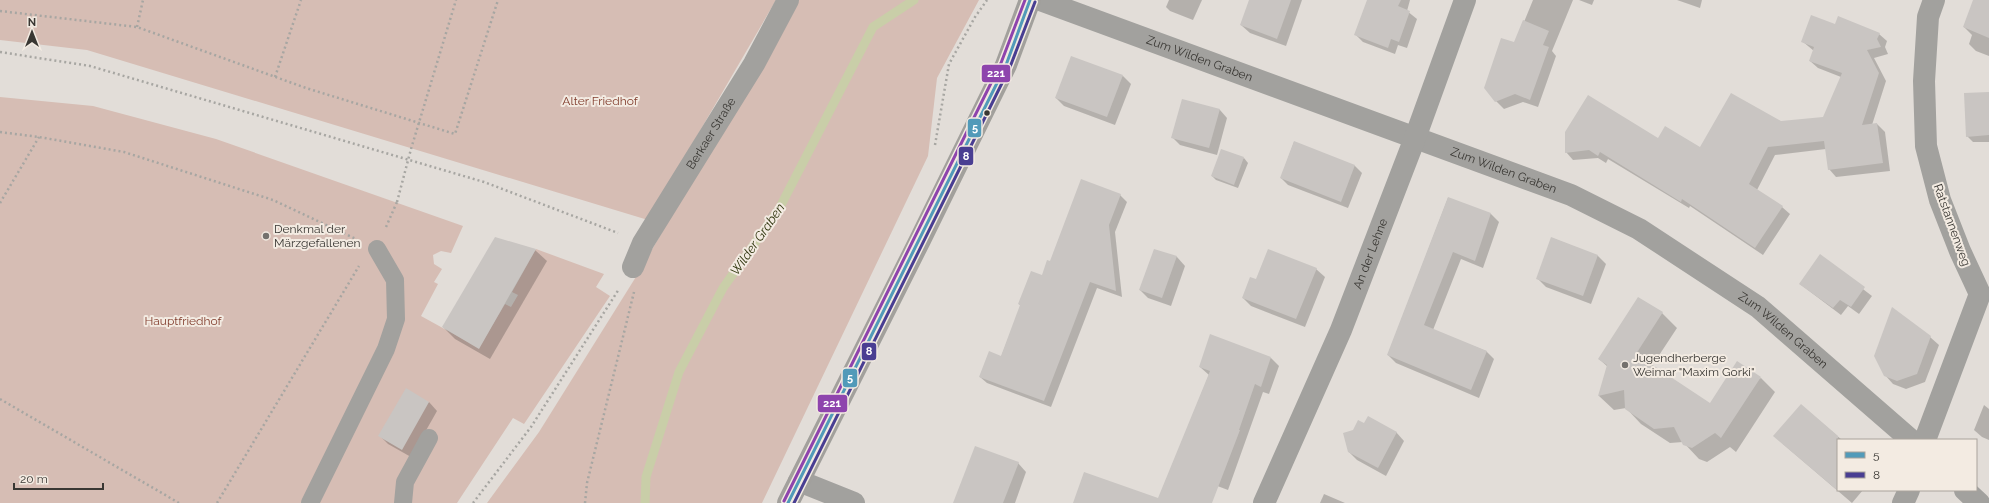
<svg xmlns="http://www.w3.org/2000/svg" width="1989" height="503" font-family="Raleway,sans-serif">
<rect width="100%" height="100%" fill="#e2ddd8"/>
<g fill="#d6bdb4">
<polygon points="0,0 776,0 648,220 87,50 0,40"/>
<polygon points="796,0 979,0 937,78 928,156 762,503 487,503 539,432 639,272"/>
<polygon points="0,97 93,106 216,139 463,226 451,253 441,251 433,255 434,264 442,269 434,282 438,284 421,316 479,348 505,304 511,307 518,295 512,292 536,249 604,274 596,287 610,296 524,424 513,418 457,503 0,503"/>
</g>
<g fill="#0003">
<polygon points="1169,0 1202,0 1193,20 1170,11 1166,7"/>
<polygon points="1250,0 1302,0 1286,46 1250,33 1241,25"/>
<polygon points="1369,0 1410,0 1407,11 1417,19 1407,48 1398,45 1395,54 1363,42 1356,35"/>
<polygon points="1533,0 1573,0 1552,51 1556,56 1538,107 1523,102 1504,109 1496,101 1515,44"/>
<polygon points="1579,0 1594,0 1592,5"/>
<polygon points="1677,0 1702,0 1700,8"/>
<polygon points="1974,0 1989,0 1989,56 1976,51 1969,44 1972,35 1964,27"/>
<polygon points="1836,25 1879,34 1887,41 1885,47 1888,54 1874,58 1886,81 1872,125 1877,124 1885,132 1890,171 1836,177 1829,169 1826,149 1775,155 1757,190 1782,207 1790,214 1763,255 1690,206 1689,208 1608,159 1606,163 1598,158 1573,160 1566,152 1658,139 1700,149 1781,122 1824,118 1841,77 1818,68 1810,61 1814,51 1802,41"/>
<polygon points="1123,76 1131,84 1115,125 1064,106 1056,98"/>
<polygon points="1989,93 1989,142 1973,142 1967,136"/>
<polygon points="1183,100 1220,110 1227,118 1217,155 1180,145 1172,137"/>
<polygon points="1294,142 1355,166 1362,173 1348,208 1288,185 1281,178"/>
<polygon points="1244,158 1248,163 1238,188 1216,180 1212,176"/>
<polygon points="1120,195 1127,202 1115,232 1122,297 1097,288 1051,407 987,383 980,377 1001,357 1021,306 1019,304 1042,276 1050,263"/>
<polygon points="1448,198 1491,214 1499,222 1483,268 1461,259 1433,330 1486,351 1494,359 1479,398 1396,363 1388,355"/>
<polygon points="1552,238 1598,256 1606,264 1591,304 1546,287 1538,279"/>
<polygon points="535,250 547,261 490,359 455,339 443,327"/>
<polygon points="1155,250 1177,257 1185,266 1171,306 1148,298 1140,290"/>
<polygon points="1820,256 1872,296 1859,314 1848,306 1841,315 1800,284"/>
<polygon points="1316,269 1325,277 1305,327 1251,306 1243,298 1256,280"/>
<polygon points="1662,313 1677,328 1652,366 1710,404 1761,378 1775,392 1736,452 1730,447 1707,462 1699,459 1683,442 1670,443 1641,424 1626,408 1614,410 1599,396 1608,367 1599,359"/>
<polygon points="1930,337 1939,345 1925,382 1906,389 1893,384 1885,375"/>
<polygon points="1271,358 1279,366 1269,394 1263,392 1228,490 1204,481 1196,503 1074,503 1159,500 1209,375 1200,367"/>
<polygon points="429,402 437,411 411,457 388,444 380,436"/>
<polygon points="1801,405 1842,440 1838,440 1838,490 1863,490 1852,503 1783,444"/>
<polygon points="1984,405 1989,409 1989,440 1982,437 1974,430"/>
<polygon points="1365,424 1396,432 1404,441 1386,476 1357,460 1349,452 1354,431"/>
<polygon points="1018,463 1026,472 1015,503 960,503"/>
<polygon points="1324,494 1345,503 1320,503"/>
</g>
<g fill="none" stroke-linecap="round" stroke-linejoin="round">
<polyline stroke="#c9cea8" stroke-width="9" points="645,503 646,477 679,372 723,288 779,209 873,27 914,0"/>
</g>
<g fill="#c9c5c2">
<polygon points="1249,0 1291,0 1277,39 1240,25"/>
<polygon points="1367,0 1401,0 1398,6 1410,11 1399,42 1391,39 1388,48 1354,35"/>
<polygon points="1973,0 1989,0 1989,38 1963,27"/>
<polygon points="1811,15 1835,24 1838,16 1880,33 1877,39 1881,47 1867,50 1879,73 1862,125 1877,123 1883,163 1828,170 1824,141 1768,147 1749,184 1783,206 1755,248 1682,199 1681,202 1600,152 1598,156 1589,150 1565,153 1565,132 1588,95 1658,138 1665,126 1700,147 1731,93 1781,121 1823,117 1842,73 1809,61 1814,47 1801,42"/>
<polygon points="1523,20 1549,31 1543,45 1549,47 1530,100 1515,94 1495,102 1484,88 1501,38 1514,42"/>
<polygon points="1071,56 1123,75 1107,117 1055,98"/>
<polygon points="1989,92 1989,135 1966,137 1964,93"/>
<polygon points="1182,99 1220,109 1209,148 1171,138"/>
<polygon points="1294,141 1355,165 1341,202 1280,178"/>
<polygon points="1221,149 1244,157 1234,185 1211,176"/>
<polygon points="1081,179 1121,194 1109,225 1116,291 1090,282 1044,401 979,377 989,351 1001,356 1020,305 1018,304 1031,271 1042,275 1047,260 1050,261"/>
<polygon points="1448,197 1491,213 1475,261 1453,252 1424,325 1487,351 1471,390 1387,355"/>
<polygon points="495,237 536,249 479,349 442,327"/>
<polygon points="1551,237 1598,255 1583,296 1536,279"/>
<polygon points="1154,249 1177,256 1162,298 1139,290"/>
<polygon points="1268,249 1317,268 1296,319 1242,298 1250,277 1256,279"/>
<polygon points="1820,254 1865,287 1851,307 1840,300 1833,308 1799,284"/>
<polygon points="1638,297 1663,312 1636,354 1710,403 1737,361 1761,377 1721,438 1715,433 1692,448 1683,445 1674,427 1654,429 1625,409 1624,390 1598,396 1607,365 1598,359"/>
<polygon points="1892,307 1931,336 1917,374 1897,381 1884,376 1874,356"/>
<polygon points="1210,334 1271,357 1261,387 1255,384 1239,430 1240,430 1212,503 1073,503 1084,472 1158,498 1210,371 1199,367"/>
<polygon points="406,388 429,402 402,450 378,436"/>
<polygon points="1801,404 1838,436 1838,491 1773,436"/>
<polygon points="1368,416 1397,432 1378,468 1348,452 1343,433 1353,430 1358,420 1364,423"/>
<polygon points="975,446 1019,462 1003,503 953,503"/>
</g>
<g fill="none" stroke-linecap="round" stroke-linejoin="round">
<g stroke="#a7a6a2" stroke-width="2.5" stroke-dasharray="2 3" stroke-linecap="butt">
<polyline points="0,11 137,27 306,88 455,134 498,0"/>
<polyline points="137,27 143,0"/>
<polyline points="0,52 90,66 484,182 618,233"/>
<polyline points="275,77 301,0"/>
<polyline points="0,132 39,137 124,152 273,200 356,239"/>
<polyline points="935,145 949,64 975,17 987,0"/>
<polyline points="411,149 456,0"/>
<polyline points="0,203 39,137"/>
<polyline points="386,227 397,202"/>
<polyline points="0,399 179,503"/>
<polyline points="217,503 359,266"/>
<polyline points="473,503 531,427 619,289"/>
<polyline points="585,503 587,483 634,292"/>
</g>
<g stroke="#a2a19e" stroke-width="18">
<polyline points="310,503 386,349 396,319 395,280 377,249"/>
<polyline points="403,503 405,482 429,438"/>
</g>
<g stroke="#a2a19e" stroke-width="22">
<path id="s1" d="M 1040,0 L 1571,195 L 1639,229 L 1758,307 L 1911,440"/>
<path id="s2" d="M 633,267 L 643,243 L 754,64 L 788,0"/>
<polyline points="1925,440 1980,294 1960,251 1940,200 1926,146 1924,81 1928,17 1934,0"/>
<polyline points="799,481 854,503"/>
<polyline points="1965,490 1979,503"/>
<path id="s3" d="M 1264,503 L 1341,330 L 1415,138 L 1465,0"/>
<polyline points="1903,503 1909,490"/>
</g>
<polyline stroke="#a2a09c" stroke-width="22" points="788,503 920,240 1006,65 1030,0"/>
<polyline stroke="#a7a6a2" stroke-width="2.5" stroke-dasharray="2 3" stroke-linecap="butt" points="397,202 411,149"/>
<defs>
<polyline id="bus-1" points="788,503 1006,65 1030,0"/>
<polyline id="bus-2" points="794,503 1010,67 1035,2"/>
<polyline id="bus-3" points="784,501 1001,63 1025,0"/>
</defs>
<use href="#bus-1" stroke="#f3ebe2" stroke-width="6"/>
<use href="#bus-2" stroke="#f3ebe2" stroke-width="6"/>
<use href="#bus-3" stroke="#f3ebe2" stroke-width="6"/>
<use href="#bus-1" stroke="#519ab9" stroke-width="3"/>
<use href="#bus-2" stroke="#493e92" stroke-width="3"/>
<use href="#bus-3" stroke="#8e44ad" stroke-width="3"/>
</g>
<circle fill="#393733" stroke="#f3ebe2" stroke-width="1.5" cx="987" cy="113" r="3.5"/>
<g fill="#74716d" stroke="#f3ebe2" stroke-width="1.5">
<circle cx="266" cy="236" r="4"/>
<circle cx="1625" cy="365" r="4"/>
</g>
<g text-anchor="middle" stroke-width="4" stroke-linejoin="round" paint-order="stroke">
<g font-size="12" fill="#393733" stroke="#f3ebe2">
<text dy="4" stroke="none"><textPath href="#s1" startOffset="170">Zum Wilden Graben</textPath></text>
<text dy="4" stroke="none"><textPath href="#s2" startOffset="155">Berkaer Straße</textPath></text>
<text dy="4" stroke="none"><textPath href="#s1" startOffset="494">Zum Wilden Graben</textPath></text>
<text transform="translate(1952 225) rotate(70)" y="4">Ratstannenweg</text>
<text dy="4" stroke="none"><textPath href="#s3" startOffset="271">An der Lehne</textPath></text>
<text dy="4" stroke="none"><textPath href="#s1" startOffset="818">Zum Wilden Graben</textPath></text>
</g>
<g font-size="12" fill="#813c2c" stroke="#f3ebe2">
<text x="600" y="105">Alter Friedhof</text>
<text x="183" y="325">Hauptfriedhof</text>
</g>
<g font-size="12" fill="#393733" stroke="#f3ebe2" text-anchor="start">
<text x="274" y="233">Denkmal der<tspan x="274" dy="14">Märzgefallenen</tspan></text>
<text x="1633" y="362">Jugendherberge<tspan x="1633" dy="14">Weimar "Maxim Gorki"</tspan></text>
</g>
<g font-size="13" font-style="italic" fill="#2d330b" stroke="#f3ebe2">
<text transform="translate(757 239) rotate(-55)" y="5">Wilder Graben</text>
</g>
</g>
<g stroke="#f3ebe2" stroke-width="1.5">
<rect x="981" y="64" width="30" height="19" rx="4" fill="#8e44ad"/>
<rect x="967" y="118" width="15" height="20" rx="4" fill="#519ab9"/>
<rect x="958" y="146" width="16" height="20" rx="4" fill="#493e92"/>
<rect x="861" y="342" width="16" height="19" rx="4" fill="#493e92"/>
<rect x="842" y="368" width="16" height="20" rx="4" fill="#519ab9"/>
<rect x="817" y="394" width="31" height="19" rx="4" fill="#8e44ad"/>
</g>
<g font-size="11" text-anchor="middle" font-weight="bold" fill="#fff">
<text x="996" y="77">221</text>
<text x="975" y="132">5</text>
<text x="966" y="160">8</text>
<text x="869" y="355">8</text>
<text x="850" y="382">5</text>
<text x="832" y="407">221</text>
</g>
<rect x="1837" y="439" width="140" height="52" fill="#f3ebe2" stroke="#a9a39c"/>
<rect x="1845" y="452" width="20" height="6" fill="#519ab9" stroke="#a9a39c"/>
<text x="1873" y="459" font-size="12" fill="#393733">5</text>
<rect x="1845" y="472" width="20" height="6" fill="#493e92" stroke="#a9a39c"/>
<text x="1873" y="479" font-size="12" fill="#393733">8</text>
<g transform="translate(32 32)" stroke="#f3ebe2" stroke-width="3" paint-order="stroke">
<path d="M0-3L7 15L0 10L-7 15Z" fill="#393733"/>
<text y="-6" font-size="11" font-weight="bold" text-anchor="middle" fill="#393733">N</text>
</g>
<path d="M14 483v6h89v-6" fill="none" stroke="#393733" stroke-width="2"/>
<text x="20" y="483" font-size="12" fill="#393733" stroke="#f3ebe2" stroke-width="3" paint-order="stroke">20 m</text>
</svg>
